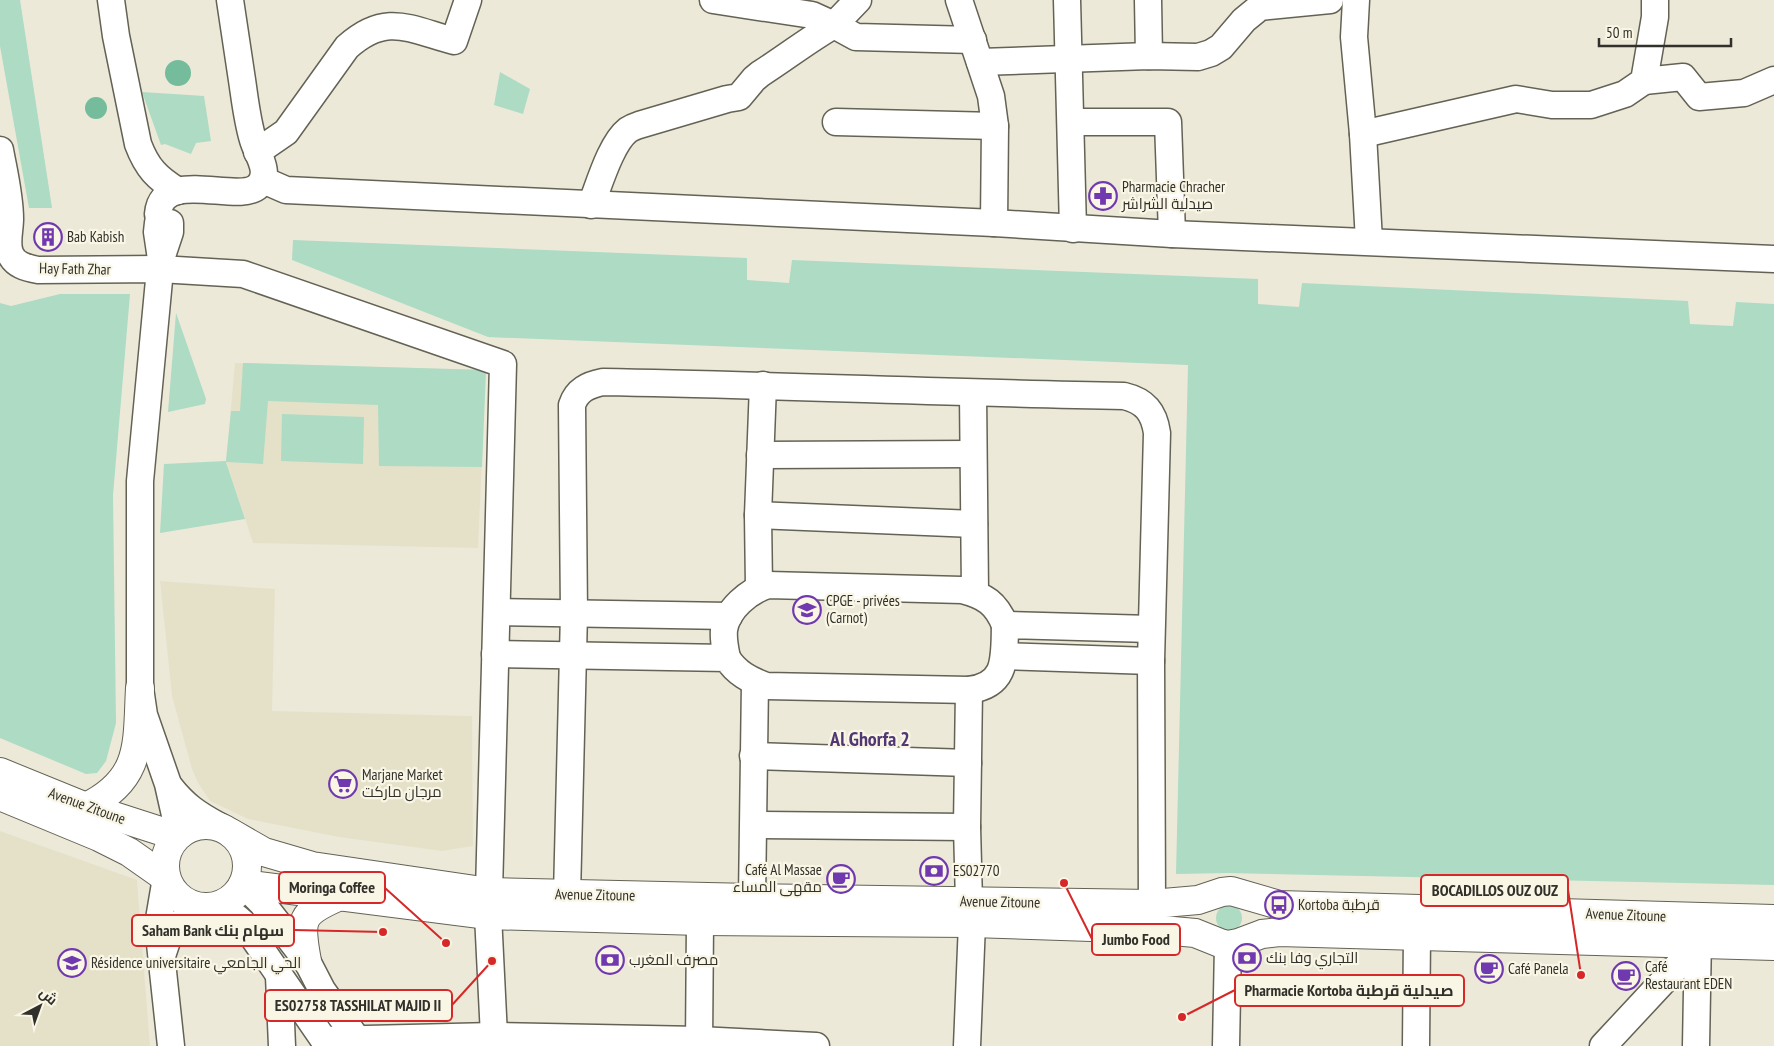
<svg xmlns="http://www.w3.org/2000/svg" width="1774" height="1046" font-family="'PT Sans Narrow',Cairo,sans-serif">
<rect width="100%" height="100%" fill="#ece9d9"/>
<g fill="#e5e1c9">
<polygon points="235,363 486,370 478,548 253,543 226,461"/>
<polygon points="160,581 275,589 272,711 472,716 473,846 442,851 339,837 248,819 210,801 198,783 192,769 172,696"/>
<polygon points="0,831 137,880 150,1046 0,1046"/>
</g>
<g fill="#addbc4">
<polygon points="0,0 20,0 52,208 29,208 0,46"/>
<polygon points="500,72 530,89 523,114 494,105"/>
<polygon points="142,92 204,96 211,141 196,143 191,154 165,144 161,145"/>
<polygon points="293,240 747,258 747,280 789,283 792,260 1258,279 1258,304 1299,307 1302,283 1688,301 1690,324 1733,326 1736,302 1774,304 1774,885 1228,873 1176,874 1188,365 488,337 292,260"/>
<polygon points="60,294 130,294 113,495 116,723 106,761 97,773 86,774 0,738 0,303 11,306"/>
<polygon points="176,313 206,399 205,404 168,412"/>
<polygon points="243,363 486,370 482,467 379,466 378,405 268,401 263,464 226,462 245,519 160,533 164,464 226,461 231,411 240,411"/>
<polygon points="282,414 364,417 363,464 281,461"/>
<circle cx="1229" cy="918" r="13"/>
</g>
<g fill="#74bc9b">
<circle cx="178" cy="73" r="13"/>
<circle cx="96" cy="108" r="11"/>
</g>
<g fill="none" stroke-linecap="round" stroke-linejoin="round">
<defs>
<g id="minor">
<path d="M 111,0 L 116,36 L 138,144 C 147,168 157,178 178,191"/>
<polyline points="713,0 812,15 834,25 858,0"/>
<polyline points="959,0 991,96 995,126 994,223"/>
<polyline points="1067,0 1073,229"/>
<polyline points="1148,0 1149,56"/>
<polyline points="1356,0 1354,37 1363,134 1369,241"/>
<polyline points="980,62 1149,56 1198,57 1211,53 1221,47 1244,20 1260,7 1330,0"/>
<polyline points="1644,81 1683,77 1699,97 1744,93 1774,80"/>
<polyline points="836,122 995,126"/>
<polyline points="1071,122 1168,122 1172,234"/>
<polyline points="1363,134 1516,99 1552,105 1591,105 1625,94 1644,81 1655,17 1655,0"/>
<path d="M 0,150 C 4,172 10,196 10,219 C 10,230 6,243 10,253 C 14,265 27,268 38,270 L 160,269 L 243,274 L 503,364 L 489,892"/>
<path d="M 257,152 L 286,132 L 347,47 C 386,12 409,29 454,41 L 468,0"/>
<polyline points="263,180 286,190 994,223 1172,234 1774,259"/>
<path d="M 591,205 C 599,185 611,143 628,130 C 631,128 636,126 639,125 L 727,99 L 739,97 L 754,79 L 760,74 C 785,58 808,40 834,25 L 856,37 L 973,40"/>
<path d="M 158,214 C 162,167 239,205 258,186 C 272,173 257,154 253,140 C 247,120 245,100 242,80 C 238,53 234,27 230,0"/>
<polyline points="158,223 157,232 161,259 170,232 170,223"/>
<polyline points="161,259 140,481 140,688 144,715 168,784 179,833"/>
<polyline points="973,393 975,593"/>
<polyline points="760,455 973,454"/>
<polyline points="758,515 974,524"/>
<polyline points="759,588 758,515 763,385"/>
<polyline points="497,612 729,616"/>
<path d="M 495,654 L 727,658 C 736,673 750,680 766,686 L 969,690 C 1008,685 1004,657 1005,625 L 1151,629"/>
<polyline points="1004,656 1151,661"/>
<path d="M 727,658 C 725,648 723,640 724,630 C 727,609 749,591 768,585 L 962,590 C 985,596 996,603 1005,625"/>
<polyline points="969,690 967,827 969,902"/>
<polyline points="753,756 968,763"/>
<path d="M 170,787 C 185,806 197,814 219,826"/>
<polyline points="754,825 967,827"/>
<polyline points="166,878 158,925 171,1046"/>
<polyline points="243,884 262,903 307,961 322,990 362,1046"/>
<path d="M 567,895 L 574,613 L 572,405 C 577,390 588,385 603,382 C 777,385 951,393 1124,396 C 1145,401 1154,412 1157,433 L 1151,661 L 1152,904"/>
<polyline points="752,898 755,682"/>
<path d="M 215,906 C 227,910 235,915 244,924 L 328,1046"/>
<polyline points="488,915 494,1036 499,1046"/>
<polyline points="162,956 169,935 178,924 208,907"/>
<polyline points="279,976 282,1046"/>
<polyline points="324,1040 494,1036 699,1040 816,1046"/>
<polyline points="699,1046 700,921"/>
<polyline points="967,1046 972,923"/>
<polyline points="1226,1046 1228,945"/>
<polyline points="1416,1046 1417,934"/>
<polyline points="1603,1046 1698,944"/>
<polyline points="1696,1046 1698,937"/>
</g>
<g id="major">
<polyline points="0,772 86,807 176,836"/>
<polyline points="0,796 99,837 129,852 166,878"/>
<path d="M 86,807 C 143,779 137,743 140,688"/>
<circle cx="206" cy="866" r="41"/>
<polyline points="231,833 264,852 312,866 489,892 752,898 1152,904 1198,900 1222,892 1231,891 1279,905 1774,919"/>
<polyline points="243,884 488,915 700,921 972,923 1151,929 1195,933 1220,943 1228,945 1238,943 1262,934 1279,932 1774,946"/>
<path d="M 307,961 C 299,919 300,913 340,896"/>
</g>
</defs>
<use href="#minor" stroke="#646254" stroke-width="29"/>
<use href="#major" stroke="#646254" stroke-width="30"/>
<use href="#minor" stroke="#fff" stroke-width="26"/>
<use href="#major" stroke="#fff" stroke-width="28"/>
</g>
<defs>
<symbol id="pharmacy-ring" viewBox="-11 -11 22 22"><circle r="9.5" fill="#f9f6e6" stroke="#7139af" stroke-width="1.5"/><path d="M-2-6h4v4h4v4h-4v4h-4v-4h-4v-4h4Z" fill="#7139af"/></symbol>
<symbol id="building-ring" viewBox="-11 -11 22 22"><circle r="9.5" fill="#f9f6e6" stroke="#7139af" stroke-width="1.5"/><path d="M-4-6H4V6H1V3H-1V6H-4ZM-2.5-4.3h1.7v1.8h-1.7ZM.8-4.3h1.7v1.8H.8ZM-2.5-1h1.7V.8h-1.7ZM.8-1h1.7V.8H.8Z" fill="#7139af"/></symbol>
<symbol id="university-ring" viewBox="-11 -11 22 22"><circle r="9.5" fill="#f9f6e6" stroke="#7139af" stroke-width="1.5"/><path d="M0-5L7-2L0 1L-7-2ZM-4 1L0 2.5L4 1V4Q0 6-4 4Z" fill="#7139af"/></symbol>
<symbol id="supermarket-ring" viewBox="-11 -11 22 22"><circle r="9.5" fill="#f9f6e6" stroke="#7139af" stroke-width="1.5"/><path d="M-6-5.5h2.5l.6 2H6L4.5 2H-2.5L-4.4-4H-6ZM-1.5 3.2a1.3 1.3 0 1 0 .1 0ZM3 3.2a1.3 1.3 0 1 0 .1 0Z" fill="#7139af"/></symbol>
<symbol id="bank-ring" viewBox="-11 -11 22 22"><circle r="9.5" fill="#f9f6e6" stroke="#7139af" stroke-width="1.5"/><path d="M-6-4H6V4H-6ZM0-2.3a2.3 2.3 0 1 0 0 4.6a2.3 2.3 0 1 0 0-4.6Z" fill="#7139af"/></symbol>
<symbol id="cafe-ring" viewBox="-11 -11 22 22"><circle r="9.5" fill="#f9f6e6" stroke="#7139af" stroke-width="1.5"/><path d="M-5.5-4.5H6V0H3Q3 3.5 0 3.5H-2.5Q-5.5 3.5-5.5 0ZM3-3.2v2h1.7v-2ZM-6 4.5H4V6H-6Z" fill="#7139af"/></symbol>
<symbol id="bus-ring" viewBox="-11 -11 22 22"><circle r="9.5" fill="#f9f6e6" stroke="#7139af" stroke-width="1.5"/><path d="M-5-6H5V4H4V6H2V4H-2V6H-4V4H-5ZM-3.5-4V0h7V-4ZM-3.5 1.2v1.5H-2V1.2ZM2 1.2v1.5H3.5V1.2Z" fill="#7139af"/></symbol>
</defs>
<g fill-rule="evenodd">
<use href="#pharmacy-ring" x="1087" y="180" width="32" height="32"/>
<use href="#building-ring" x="32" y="221" width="32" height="32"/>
<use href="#university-ring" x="791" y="594" width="32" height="32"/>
<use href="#supermarket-ring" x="327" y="768" width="32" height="32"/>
<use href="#bank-ring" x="918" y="855" width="32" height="32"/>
<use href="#cafe-ring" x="825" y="863" width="32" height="32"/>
<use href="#bus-ring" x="1263" y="889" width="32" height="32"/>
<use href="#bank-ring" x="1231" y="942" width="32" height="32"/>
<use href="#bank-ring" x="594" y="944" width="32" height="32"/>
<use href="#university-ring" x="56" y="947" width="32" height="32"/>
<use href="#cafe-ring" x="1473" y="953" width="32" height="32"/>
<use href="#cafe-ring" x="1610" y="960" width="32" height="32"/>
</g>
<g text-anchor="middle" stroke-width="4.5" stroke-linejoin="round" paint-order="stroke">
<g font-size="15" fill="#31302a" stroke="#f9f6e6" text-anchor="start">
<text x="1122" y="192">Pharmacie Chracher<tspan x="1122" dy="17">صيدلية الشراشر</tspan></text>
<text x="67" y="242">Bab Kabish</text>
<text x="826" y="606">CPGE - privées<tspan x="826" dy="17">(Carnot)</tspan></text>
<text x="362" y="780">Marjane Market<tspan x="362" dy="17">مرجان ماركت</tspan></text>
<text x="822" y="875" text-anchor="end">Café Al Massae<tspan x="822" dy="17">مقهى المساء</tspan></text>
<text x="953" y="876">ES02770</text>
<text x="1298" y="910">Kortoba قرطبة</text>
<text x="1266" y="963">التجاري وفا بنك</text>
<text x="629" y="965">مصرف المغرب</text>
<text x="91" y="968">Résidence universitaire الحي الجامعي</text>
<text x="1645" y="972">Café<tspan x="1645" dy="17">Restaurant EDEN</tspan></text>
<text x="1508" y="974">Café Panela</text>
</g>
<g font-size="15" fill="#31302a" stroke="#f9f6e6">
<text transform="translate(75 269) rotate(1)" y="5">Hay Fath Zhar</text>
<text transform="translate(87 806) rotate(20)" y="5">Avenue Zitoune</text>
<text transform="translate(595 895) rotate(1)" y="5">Avenue Zitoune</text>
<text transform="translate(1000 902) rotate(1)" y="5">Avenue Zitoune</text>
<text transform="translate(1626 915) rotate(2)" y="5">Avenue Zitoune</text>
</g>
<g font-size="20" font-weight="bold" fill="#513874" stroke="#f9f6e6">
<text x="870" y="746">Al Ghorfa 2</text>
</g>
</g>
<path fill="none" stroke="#d62828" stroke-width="2" d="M446 943L385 888M1581 975L1568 890M383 932L294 930M1064 883L1092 939M1182 1017L1235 990M492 961L452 1005"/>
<g fill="#d62828" stroke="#f9f6e6" stroke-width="2">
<circle cx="446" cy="943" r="5"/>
<circle cx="1581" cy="975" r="5"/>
<circle cx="383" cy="932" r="5"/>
<circle cx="1064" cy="883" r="5"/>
<circle cx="1182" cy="1017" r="5"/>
<circle cx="492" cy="961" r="5"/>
</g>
<g fill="#f9f6e6" stroke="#d62828" stroke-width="2">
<rect x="279" y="872" width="106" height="31" rx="5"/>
<rect x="1421" y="875" width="147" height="31" rx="5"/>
<rect x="132" y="915" width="162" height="31" rx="5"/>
<rect x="1092" y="924" width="88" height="31" rx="5"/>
<rect x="1235" y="975" width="229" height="31" rx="5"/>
<rect x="265" y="990" width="187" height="31" rx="5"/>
</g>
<g font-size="16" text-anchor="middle" font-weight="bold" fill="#31302a">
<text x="332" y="893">Moringa Coffee</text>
<text x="1495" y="896">BOCADILLOS OUZ OUZ</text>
<text x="213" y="936">Saham Bank سهام بنك</text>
<text x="1136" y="945">Jumbo Food</text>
<text x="1349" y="996">Pharmacie Kortoba صيدلية قرطبة</text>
<text x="358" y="1011">ES02758 TASSHILAT MAJID II</text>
</g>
<g transform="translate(40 1006) rotate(41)" stroke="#f9f6e6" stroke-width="4" paint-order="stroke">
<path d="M0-4L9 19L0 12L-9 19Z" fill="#31302a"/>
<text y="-8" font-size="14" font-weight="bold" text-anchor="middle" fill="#31302a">ش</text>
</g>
<path d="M1599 38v8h132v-8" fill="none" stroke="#31302a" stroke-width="2.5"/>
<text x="1606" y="38" font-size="15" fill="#31302a" stroke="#f9f6e6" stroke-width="4" paint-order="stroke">50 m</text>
</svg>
